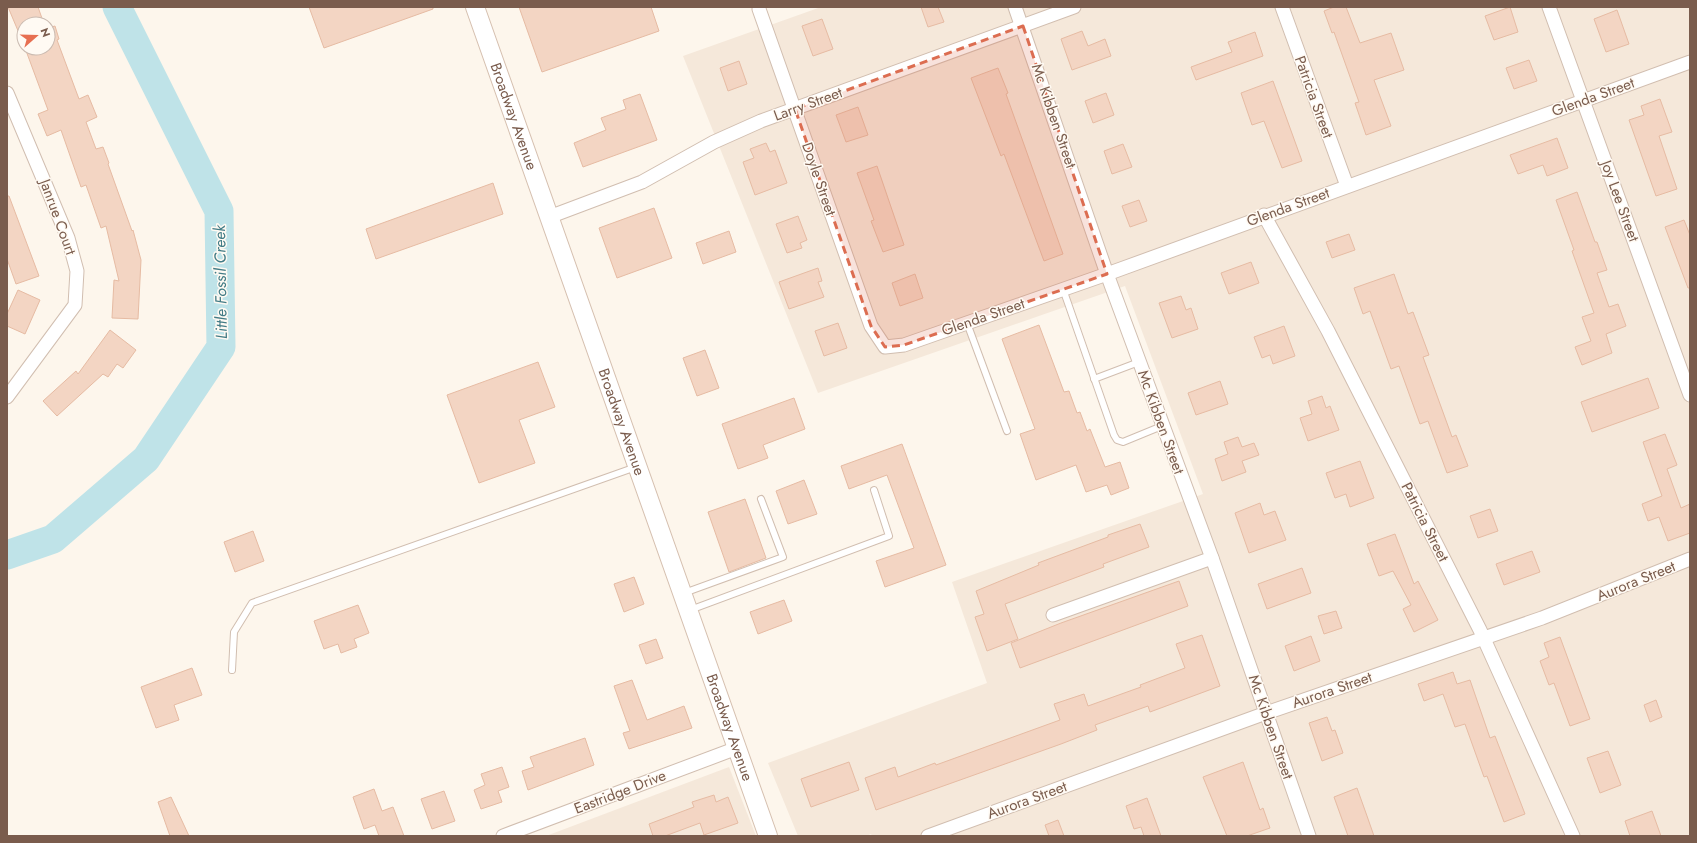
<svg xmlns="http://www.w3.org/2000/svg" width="1697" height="843" font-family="Jost,sans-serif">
<rect width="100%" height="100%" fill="#fdf6ec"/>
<g fill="#f5e8da">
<polygon points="821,7 1690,7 1690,836 872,836 871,834 866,836 798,836 768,763 987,683 952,582 1203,494 1125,286 818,393 683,56"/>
<polygon points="729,767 756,836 546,836"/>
</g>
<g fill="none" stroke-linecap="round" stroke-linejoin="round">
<polyline stroke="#bfe3e8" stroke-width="29" points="7,555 53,539 146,459 221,347 219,211 117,7"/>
</g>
<g fill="#f3d5c3" stroke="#e6bba3">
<polygon points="8,7 38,7 44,24 24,24 24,45"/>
<polygon points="309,7 433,7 433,9 324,48"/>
<polygon points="519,7 651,7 659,31 542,72"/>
<polygon points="921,7 938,7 944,22 928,27"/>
<polygon points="1334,7 1346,7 1360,43 1391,33 1404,70 1374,80 1391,126 1366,135 1355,103 1359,102 1334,32 1332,33 1324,11"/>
<polygon points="1510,7 1518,32 1494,40 1485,16"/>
<polygon points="1617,10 1629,44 1606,52 1594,19"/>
<polygon points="822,19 833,49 813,56 802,26"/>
<polygon points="55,26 59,39 57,40 79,99 88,95 97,117 86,122 96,149 103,147 109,163 108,164 132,231 133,230 141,260 138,319 112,318 114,280 119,281 106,226 101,228 86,185 81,187 61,130 47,136 38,114 48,110 25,48 48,48 48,28"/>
<polygon points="1082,31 1088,46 1105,39 1111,56 1072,70 1061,39"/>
<polygon points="1255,32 1263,56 1196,80 1191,67 1232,52 1228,42"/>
<polygon points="1529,60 1537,81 1514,89 1506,68"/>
<polygon points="739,61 747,84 728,91 720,68"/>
<polygon points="998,68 1008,93 1006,94 1063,254 1044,261 1004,154 1001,156 971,78"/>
<polygon points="1273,81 1302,161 1282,168 1264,121 1252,125 1241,93"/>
<polygon points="1106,93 1114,115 1093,123 1085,101"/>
<polygon points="640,94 657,140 583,167 574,143 606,130 601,118 626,109 623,100"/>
<polygon points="1660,99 1672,132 1659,136 1677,189 1656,196 1629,120 1644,115 1641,106"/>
<polygon points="858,107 868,135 846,142 836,115"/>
<polygon points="1557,138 1568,168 1547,176 1543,165 1518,174 1510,155"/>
<polygon points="766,143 770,152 775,150 787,183 755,195 743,162 754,158 750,149"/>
<polygon points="1123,144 1132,167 1112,174 1104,151"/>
<polygon points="877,166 904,245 883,252 871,221 874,220 857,173"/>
<polygon points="493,183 503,214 376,259 366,229"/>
<polygon points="1577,192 1595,242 1597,242 1607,270 1597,273 1609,307 1618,304 1626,326 1606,334 1612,353 1582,365 1575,347 1591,341 1582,317 1594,313 1572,251 1574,250 1556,200"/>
<polygon points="7,196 9,196 39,276 16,284 7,259"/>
<polygon points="1139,200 1147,221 1130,227 1122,206"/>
<polygon points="654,208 672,258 617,278 599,228"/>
<polygon points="798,216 807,240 800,243 802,248 787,253 776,224"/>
<polygon points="1684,220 1690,235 1690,288 1688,288 1665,227"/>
<polygon points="729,231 736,252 703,264 696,243"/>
<polygon points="1349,234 1355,250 1332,258 1326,242"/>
<polygon points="1251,262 1259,283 1229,294 1221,273"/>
<polygon points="818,268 822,281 818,282 824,297 789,309 779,282"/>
<polygon points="915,274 923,298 900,306 892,283"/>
<polygon points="1394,274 1408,314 1413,312 1429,355 1423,357 1452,437 1456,435 1468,466 1447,473 1428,421 1420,424 1399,366 1391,369 1370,311 1363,314 1354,288"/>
<polygon points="18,290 40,300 25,334 7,326 7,314"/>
<polygon points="1181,296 1186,310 1191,308 1198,329 1172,338 1159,303"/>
<polygon points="838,323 847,348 824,356 815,331"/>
<polygon points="1039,325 1064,392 1069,391 1077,413 1080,412 1087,431 1090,429 1105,467 1120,462 1129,488 1111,495 1107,485 1086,492 1076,465 1036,480 1020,434 1035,429 1002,339"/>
<polygon points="1284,326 1295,356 1273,364 1270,355 1262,358 1254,337"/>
<polygon points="110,330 136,350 123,368 117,364 108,377 103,374 57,416 43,401 76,371 78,374"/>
<polygon points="705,350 719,388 697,396 683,358"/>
<polygon points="538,362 555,407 519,420 535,463 479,483 447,395"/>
<polygon points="1648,378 1659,408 1592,432 1581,402"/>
<polygon points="1220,381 1228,404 1196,415 1188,393"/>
<polygon points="1322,396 1326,408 1330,406 1339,430 1308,441 1300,418 1312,414 1308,401"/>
<polygon points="794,398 805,429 763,445 768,458 738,469 722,424"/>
<polygon points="1665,434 1677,465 1667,469 1681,508 1690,504 1690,533 1668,541 1659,517 1648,521 1642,504 1662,496 1643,442"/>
<polygon points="1238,437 1242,447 1254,443 1259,455 1242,461 1246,472 1222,481 1215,459 1228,454 1224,442"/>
<polygon points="902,444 946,565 885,587 876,561 914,548 887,475 849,489 841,466"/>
<polygon points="1360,461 1374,498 1350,507 1346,494 1335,498 1326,473"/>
<polygon points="804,480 817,514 788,524 776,491"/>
<polygon points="745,499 766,558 729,572 708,512"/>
<polygon points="1260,503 1264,515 1275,511 1286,540 1249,553 1235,513"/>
<polygon points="1490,509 1498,531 1478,538 1470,516"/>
<polygon points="1140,524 1149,547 1103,564 1104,567 1005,604 1018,639 987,651 975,617 984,614 976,591 1039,565 1038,563 1108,537 1108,535"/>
<polygon points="253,531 264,561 235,572 224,542"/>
<polygon points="1395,534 1414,584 1418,581 1438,620 1414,632 1403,609 1411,605 1393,571 1379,576 1367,544"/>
<polygon points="1532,551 1540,572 1504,585 1496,564"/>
<polygon points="1302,568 1311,593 1267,609 1258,584"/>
<polygon points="634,577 644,604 624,612 614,584"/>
<polygon points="1179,581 1188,606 1020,668 1011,643 1061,623"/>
<polygon points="784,600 792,621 758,634 750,612"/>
<polygon points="358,605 369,633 354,639 357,647 341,653 338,644 324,649 314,621"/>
<polygon points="1336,611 1342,628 1324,634 1318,616"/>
<polygon points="1202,635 1220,686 1150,712 1148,706 1095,725 1097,730 1061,744 876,810 865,778 895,767 898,777 935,763 936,765 1060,720 1054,704 1084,694 1088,706 1141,687 1140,685 1185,668 1176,644"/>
<polygon points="1311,636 1320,661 1294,671 1285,646"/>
<polygon points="1560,637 1590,719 1570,726 1554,683 1549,685 1540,661 1549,657 1544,643"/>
<polygon points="656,639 663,658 646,664 639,645"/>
<polygon points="192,668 202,695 174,705 179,720 156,728 141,687"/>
<polygon points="1453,672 1457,684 1470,680 1490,738 1495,736 1525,814 1504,822 1487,776 1484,777 1465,724 1455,727 1443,694 1424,701 1418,684"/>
<polygon points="632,680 647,720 684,706 692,728 629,749 623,733 630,731 614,686"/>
<polygon points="1656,700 1662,717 1650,722 1644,705"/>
<polygon points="1327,717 1332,731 1335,730 1343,753 1322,761 1309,723"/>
<polygon points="585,738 594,765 528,790 522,771 534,767 530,757"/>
<polygon points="1608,751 1621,785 1600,793 1587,758"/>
<polygon points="849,762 859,790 811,807 801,779"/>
<polygon points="1243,762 1260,810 1263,808 1270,828 1247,836 1227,836 1203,777"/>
<polygon points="502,767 509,787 498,791 502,802 481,809 474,790 485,785 481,774"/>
<polygon points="1357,788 1367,816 1374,836 1348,836 1334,797"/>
<polygon points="374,789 382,811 393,807 404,836 379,836 375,825 364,829 353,797"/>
<polygon points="444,791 455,821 432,829 421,799"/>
<polygon points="714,795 716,802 728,797 738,823 704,835 700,823 665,836 653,836 649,824 694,807 692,802"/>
<polygon points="171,797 189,836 170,836 158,802"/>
<polygon points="1147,798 1161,836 1144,836 1141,827 1134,829 1126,806"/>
<polygon points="1652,811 1661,836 1630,836 1625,821"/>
<polygon points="1058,820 1064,836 1049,836 1045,825"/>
</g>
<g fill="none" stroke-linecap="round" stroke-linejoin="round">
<defs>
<g id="lane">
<polyline points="1063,289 1114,435 1117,440 1123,442 1162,426"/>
<polyline points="967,323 1007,431"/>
<polyline points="1094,379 1139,362"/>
<polyline points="684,593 783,557 761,499"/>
<polyline points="690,610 889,536 874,490"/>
<polyline points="232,670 234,632 252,603 636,467"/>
</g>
<g id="street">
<polyline points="1015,7 1107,274 1212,558 1309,836"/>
<polyline points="1282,7 1347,186"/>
<polyline points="1549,7 1690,395"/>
<polyline points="759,9 871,326 885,347 904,345 1107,274 1690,62"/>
<polyline points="7,93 68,238 77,271 75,305 7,397"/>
<polyline points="1264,215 1328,331 1480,630 1573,836"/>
<polyline points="549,217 642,182 714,142 761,121 1074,7"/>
<polyline points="1053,615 1212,558"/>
<polyline points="503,836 737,748"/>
<polyline points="928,836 1266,713 1542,618 1690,559"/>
</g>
<g id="secondary">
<path id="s1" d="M 475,7 L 768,836"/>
</g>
</defs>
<use href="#lane" stroke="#d1beb0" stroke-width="8"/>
<use href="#street" stroke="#d1beb0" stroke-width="15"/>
<use href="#secondary" stroke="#d6c0b0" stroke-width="20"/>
<use href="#lane" stroke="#fff" stroke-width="6"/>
<use href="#street" stroke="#fff" stroke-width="13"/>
<use href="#secondary" stroke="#fff" stroke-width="18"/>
</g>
<path fill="#dc6d51" fill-opacity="0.2" stroke="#dc6d51" stroke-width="3" stroke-dasharray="8 5" stroke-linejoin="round" d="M 1023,26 L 1107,274 L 904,345 L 885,347 L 871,326 L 795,109 Z"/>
<g text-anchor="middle" stroke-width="3" stroke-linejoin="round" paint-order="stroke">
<g font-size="15" fill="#7a5c4d" stroke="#fffaf3">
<text transform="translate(1314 97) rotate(70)" y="5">Patricia Street</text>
<text transform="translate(1593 97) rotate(-20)" y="5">Glenda Street</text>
<text transform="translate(808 104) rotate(-20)" y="5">Larry Street</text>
<text dy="5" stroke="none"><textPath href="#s1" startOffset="116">Broadway Avenue</textPath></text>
<text transform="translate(1054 116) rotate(71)" y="5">Mc Kibben Street</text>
<text transform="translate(819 179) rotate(71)" y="5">Doyle Street</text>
<text transform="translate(1620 201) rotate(70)" y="5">Joy Lee Street</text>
<text transform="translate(1288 207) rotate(-20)" y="5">Glenda Street</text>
<text transform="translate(58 217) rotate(70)" y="5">Janrue Court</text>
<text transform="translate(983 317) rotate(-19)" y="5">Glenda Street</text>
<text dy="5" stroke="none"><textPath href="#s1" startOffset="440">Broadway Avenue</textPath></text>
<text transform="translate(1161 422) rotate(70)" y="5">Mc Kibben Street</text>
<text transform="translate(1425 522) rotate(63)" y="5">Patricia Street</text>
<text transform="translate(1636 581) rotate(-22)" y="5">Aurora Street</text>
<text transform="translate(1332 690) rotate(-19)" y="5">Aurora Street</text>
<text dy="5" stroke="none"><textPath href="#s1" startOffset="764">Broadway Avenue</textPath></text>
<text transform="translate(1271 727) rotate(71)" y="5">Mc Kibben Street</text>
<text transform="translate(620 792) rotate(-21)" y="5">Eastridge Drive</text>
<text transform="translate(1027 800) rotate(-20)" y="5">Aurora Street</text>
</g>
<g font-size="16" font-style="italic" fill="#437c86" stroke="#fffaf3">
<text transform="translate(220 282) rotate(-91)" y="6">Little Fossil Creek</text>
</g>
</g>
<rect width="1697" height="843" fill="none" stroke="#7a5c4d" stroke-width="16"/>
<g transform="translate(36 36) rotate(70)"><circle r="19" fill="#fffaf3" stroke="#cabbb1"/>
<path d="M0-3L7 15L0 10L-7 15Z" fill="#e76f51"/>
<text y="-6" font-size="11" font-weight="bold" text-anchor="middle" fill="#7a5c4d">N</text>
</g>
</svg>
